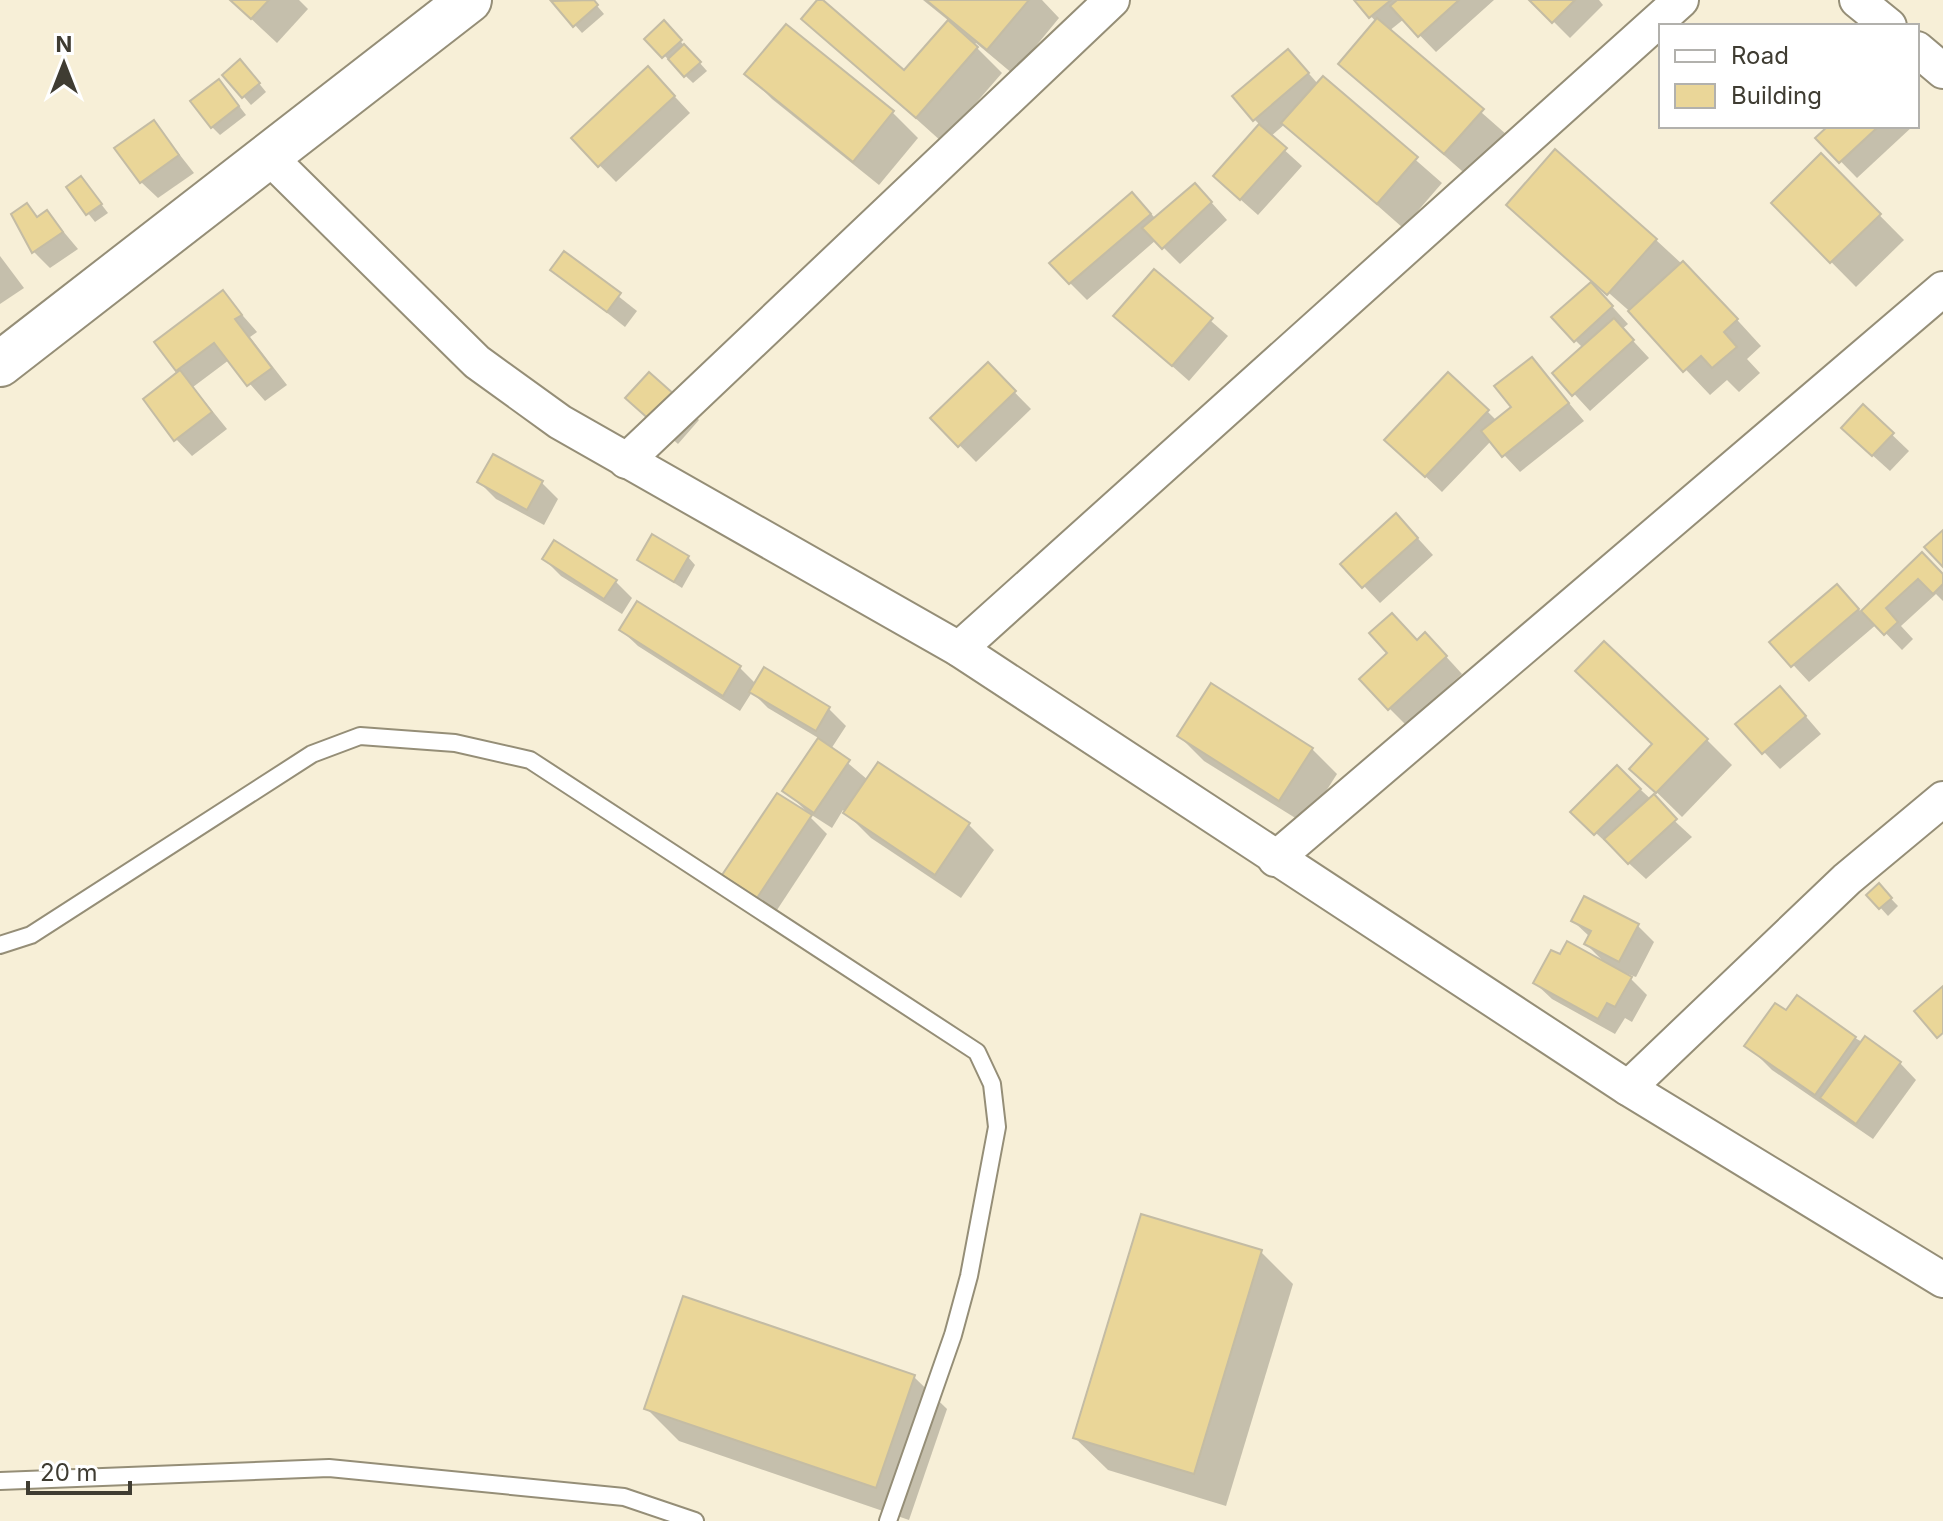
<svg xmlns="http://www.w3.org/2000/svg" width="1943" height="1521" font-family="Inter,sans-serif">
<rect width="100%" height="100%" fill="#f7efd7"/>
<g fill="#0003">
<polygon points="231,0 299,0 308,9 277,43"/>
<polygon points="592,0 604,14 582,33 554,1"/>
<polygon points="820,0 904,73 949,21 923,0 1042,0 1059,18 1013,74 976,43 974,45 1002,73 942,142 804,18"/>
<polygon points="1357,0 1494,0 1436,52 1404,19 1389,31 1507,135 1470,178 1340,64 1376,22"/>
<polygon points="1532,0 1599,0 1603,5 1570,38"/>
<polygon points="664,23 707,71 693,83 647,39"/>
<polygon points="786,26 893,113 918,138 879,185 772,99 747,74"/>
<polygon points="1304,68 1318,84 1323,79 1442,183 1403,228 1285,124 1270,137 1302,166 1258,215 1232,192 1261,126 1255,120"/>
<polygon points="248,70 266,92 251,105 225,75"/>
<polygon points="664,85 690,113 616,182 573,138"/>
<polygon points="226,89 246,115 220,135 212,127"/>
<polygon points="154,122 194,173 158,198 141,182"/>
<polygon points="1831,126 1913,126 1857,178 1818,138"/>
<polygon points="1821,156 1904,240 1856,287 1773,203"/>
<polygon points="81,178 108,213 95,222 68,188"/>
<polygon points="1132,194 1156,219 1211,202 1227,220 1180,264 1156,240 1087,300 1070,283"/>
<polygon points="1509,205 1656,240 1708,288 1761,346 1747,359 1760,373 1739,392 1727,380 1710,395 1635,316"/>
<polygon points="27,206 39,218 47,212 78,249 50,268 34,252"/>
<polygon points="565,254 637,311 625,327 553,270"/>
<polygon points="0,256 24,288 0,304"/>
<polygon points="1154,271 1228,336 1189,381 1116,316"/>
<polygon points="223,293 257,332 250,337 287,385 265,401 229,360 193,387 227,429 192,456 176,439 180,373 178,370"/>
<polygon points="1607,301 1628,324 1622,329 1649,358 1590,411 1555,373 1583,348 1575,340"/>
<polygon points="1532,359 1584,421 1520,472 1491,441 1442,492 1404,456 1487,411 1497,421 1514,407"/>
<polygon points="988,365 1031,409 976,462 933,418"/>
<polygon points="683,404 699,420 678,444 644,414"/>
<polygon points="1863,407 1909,451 1890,471 1860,444"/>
<polygon points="479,482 542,483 558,499 544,525 496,499"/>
<polygon points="1413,533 1433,555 1380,603 1364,586"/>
<polygon points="1922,555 1943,576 1943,601 1936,594 1901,626 1913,639 1902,650 1877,624 1809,682 1772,642 1837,586 1862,613"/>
<polygon points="688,557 695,565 682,588 639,560"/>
<polygon points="544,559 616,582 632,598 622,614 561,576"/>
<polygon points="638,603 740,668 756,684 765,670 829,709 846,726 831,749 868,780 879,765 969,825 994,850 961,898 871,838 843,810 832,828 807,812 785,790 820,739 768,708 752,692 740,711 638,646 621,630"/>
<polygon points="1417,642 1441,651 1462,674 1406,725 1389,708"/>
<polygon points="1796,705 1821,734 1780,769 1738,724"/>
<polygon points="1179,736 1312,749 1337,774 1305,824 1204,761"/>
<polygon points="1707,740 1732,765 1682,817 1632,768"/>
<polygon points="1617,768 1692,837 1646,879 1573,812"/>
<polygon points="806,813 827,834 775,913 741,892 725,875"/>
<polygon points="1879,886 1898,906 1888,916 1869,895"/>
<polygon points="1573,921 1637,925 1654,942 1636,977 1625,973 1647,995 1632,1022 1625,1018 1615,1034 1552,999 1535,983 1561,957 1605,963 1586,944 1590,937"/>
<polygon points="1786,1013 1855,1038 1900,1063 1916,1080 1873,1139 1772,1070 1747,1045"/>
<polygon points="1261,1252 1293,1284 1226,1506 1108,1470 1075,1438"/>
<polygon points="914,1377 947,1409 909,1520 679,1441 646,1408"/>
</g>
<g fill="#ead698" stroke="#c4bca4" stroke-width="2">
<polygon points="230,0 269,0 251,19"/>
<polygon points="594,0 598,5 573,27 551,1"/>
<polygon points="817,0 823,0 904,70 948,20 978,47 916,118 801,19"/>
<polygon points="926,0 1029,0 987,50"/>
<polygon points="1354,0 1391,0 1369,18"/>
<polygon points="1397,0 1459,0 1418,37 1390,6"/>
<polygon points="1529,0 1575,0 1552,23"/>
<polygon points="1377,18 1484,109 1444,154 1338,64"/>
<polygon points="664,20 682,40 662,58 644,39"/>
<polygon points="786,24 894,111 853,162 744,74"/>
<polygon points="684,44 701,62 684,77 668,59"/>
<polygon points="1288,49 1309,73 1253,121 1232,96"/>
<polygon points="240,59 260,83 242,98 222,75"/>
<polygon points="648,66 675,96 598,167 571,138"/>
<polygon points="1323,76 1418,157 1377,204 1281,123"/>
<polygon points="219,79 239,106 211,128 190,101"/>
<polygon points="154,120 179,155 140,183 114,148"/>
<polygon points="1259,124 1287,148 1240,200 1213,176"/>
<polygon points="1828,126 1879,126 1839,163 1815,138"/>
<polygon points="1555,149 1657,239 1607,295 1506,205"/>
<polygon points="1821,153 1881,214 1830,263 1771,203"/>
<polygon points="81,176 102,204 86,215 66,187"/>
<polygon points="1195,183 1212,202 1162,249 1142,228"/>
<polygon points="1132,192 1151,214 1069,284 1049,263"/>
<polygon points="27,203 37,217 47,210 63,232 32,253 11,214"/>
<polygon points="564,251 621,293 607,312 550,270"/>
<polygon points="1683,261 1738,319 1724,332 1737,347 1712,368 1701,356 1683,372 1628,311"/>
<polygon points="1154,269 1213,318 1172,366 1113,316"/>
<polygon points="1591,282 1613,306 1574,342 1551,317"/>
<polygon points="223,290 242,315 235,319 272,368 247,386 214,343 176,371 154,342"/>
<polygon points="1614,318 1634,340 1572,396 1552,373"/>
<polygon points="1532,357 1569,403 1502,457 1481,431 1511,407 1494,386"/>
<polygon points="988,362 1016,391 958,447 930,418"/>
<polygon points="180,370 212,412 174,441 143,399"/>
<polygon points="649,372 684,403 660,429 625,398"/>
<polygon points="1448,372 1489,410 1425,477 1384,440"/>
<polygon points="1863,404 1894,433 1872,456 1841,428"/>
<polygon points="493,454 543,481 527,510 477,482"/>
<polygon points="1396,513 1418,538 1362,588 1340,564"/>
<polygon points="1943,530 1943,567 1924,547"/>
<polygon points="652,534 689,556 674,582 637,560"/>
<polygon points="554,540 617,580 604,599 542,559"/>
<polygon points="1922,552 1943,574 1943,584 1933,594 1918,579 1886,608 1898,622 1884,635 1861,611"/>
<polygon points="1837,584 1859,609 1791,667 1769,642"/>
<polygon points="637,601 741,666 723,696 619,630"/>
<polygon points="1392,613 1417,640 1425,632 1447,656 1388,710 1359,679 1387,653 1369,633"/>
<polygon points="1604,641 1708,739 1656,793 1629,769 1652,744 1575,671"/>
<polygon points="764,667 830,707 816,731 749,692"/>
<polygon points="1211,683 1313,748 1279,801 1177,736"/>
<polygon points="1780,686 1806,716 1762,754 1735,724"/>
<polygon points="818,738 850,760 814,813 782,791"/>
<polygon points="878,762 970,823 935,875 843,813"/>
<polygon points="1617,765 1641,789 1594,835 1570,812"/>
<polygon points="777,793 812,815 757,898 722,875"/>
<polygon points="1654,794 1677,819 1628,864 1604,839"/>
<polygon points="1879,883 1892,898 1879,909 1866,895"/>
<polygon points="1584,896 1639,924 1619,962 1584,944 1591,931 1571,921"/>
<polygon points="1567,941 1632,977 1615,1007 1607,1003 1598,1019 1533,983 1551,950 1560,954"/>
<polygon points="1943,986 1943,1033 1937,1038 1914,1011"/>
<polygon points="1797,995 1856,1037 1815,1095 1744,1046 1775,1003 1786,1010"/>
<polygon points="1865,1036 1901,1062 1856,1124 1820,1098"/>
<polygon points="1141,1214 1262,1250 1194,1474 1073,1438"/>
<polygon points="683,1296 915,1375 876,1488 644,1409"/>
</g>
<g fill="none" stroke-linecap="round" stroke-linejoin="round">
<defs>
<g id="service">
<polyline points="0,945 31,935 312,754 360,736 455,743 530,760 977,1052 992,1084 997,1127 969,1276 953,1335 888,1521"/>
<polyline points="0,1481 329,1468 624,1497 695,1521"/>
</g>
<g id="minor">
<polyline points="1857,0 1889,26"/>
<polyline points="1917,49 1943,71"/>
<polyline points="266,154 477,362 560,422 959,649 1628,1088 1943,1280"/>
<polyline points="626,461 1112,0"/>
<polyline points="959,649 1681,0"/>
<polyline points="1275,859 1943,289"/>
<polyline points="1628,1088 1847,879 1943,799"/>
</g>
<polyline id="primary" points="0,364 469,0"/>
</defs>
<use href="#service" stroke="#958e77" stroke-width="20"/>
<use href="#minor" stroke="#958e77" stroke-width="38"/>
<use href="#primary" stroke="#958e77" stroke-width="48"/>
<use href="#service" stroke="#fff" stroke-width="16"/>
<use href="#minor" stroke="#fff" stroke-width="34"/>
<use href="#primary" stroke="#fff" stroke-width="44"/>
</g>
<rect x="1659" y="24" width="260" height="104" fill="#ffffff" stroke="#b2b1ad" stroke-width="2"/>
<rect x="1675" y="50" width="40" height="12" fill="#ffffff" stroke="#b2b1ad" stroke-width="2"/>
<text x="1731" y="64" font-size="24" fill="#3f3c32">Road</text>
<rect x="1675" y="84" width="40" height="24" fill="#ead698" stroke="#b2b1ad" stroke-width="2"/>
<text x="1731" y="104" font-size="24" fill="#3f3c32">Building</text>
<g transform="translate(64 64)" stroke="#ffffff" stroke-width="6" paint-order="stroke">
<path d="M0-6L14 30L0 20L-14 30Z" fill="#3f3c32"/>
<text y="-12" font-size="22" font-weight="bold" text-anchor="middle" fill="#3f3c32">N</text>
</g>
<path d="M28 1481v12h102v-12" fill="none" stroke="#3f3c32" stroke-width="4"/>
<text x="40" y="1481" font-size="24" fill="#3f3c32" stroke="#ffffff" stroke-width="6" paint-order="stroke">20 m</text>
</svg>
